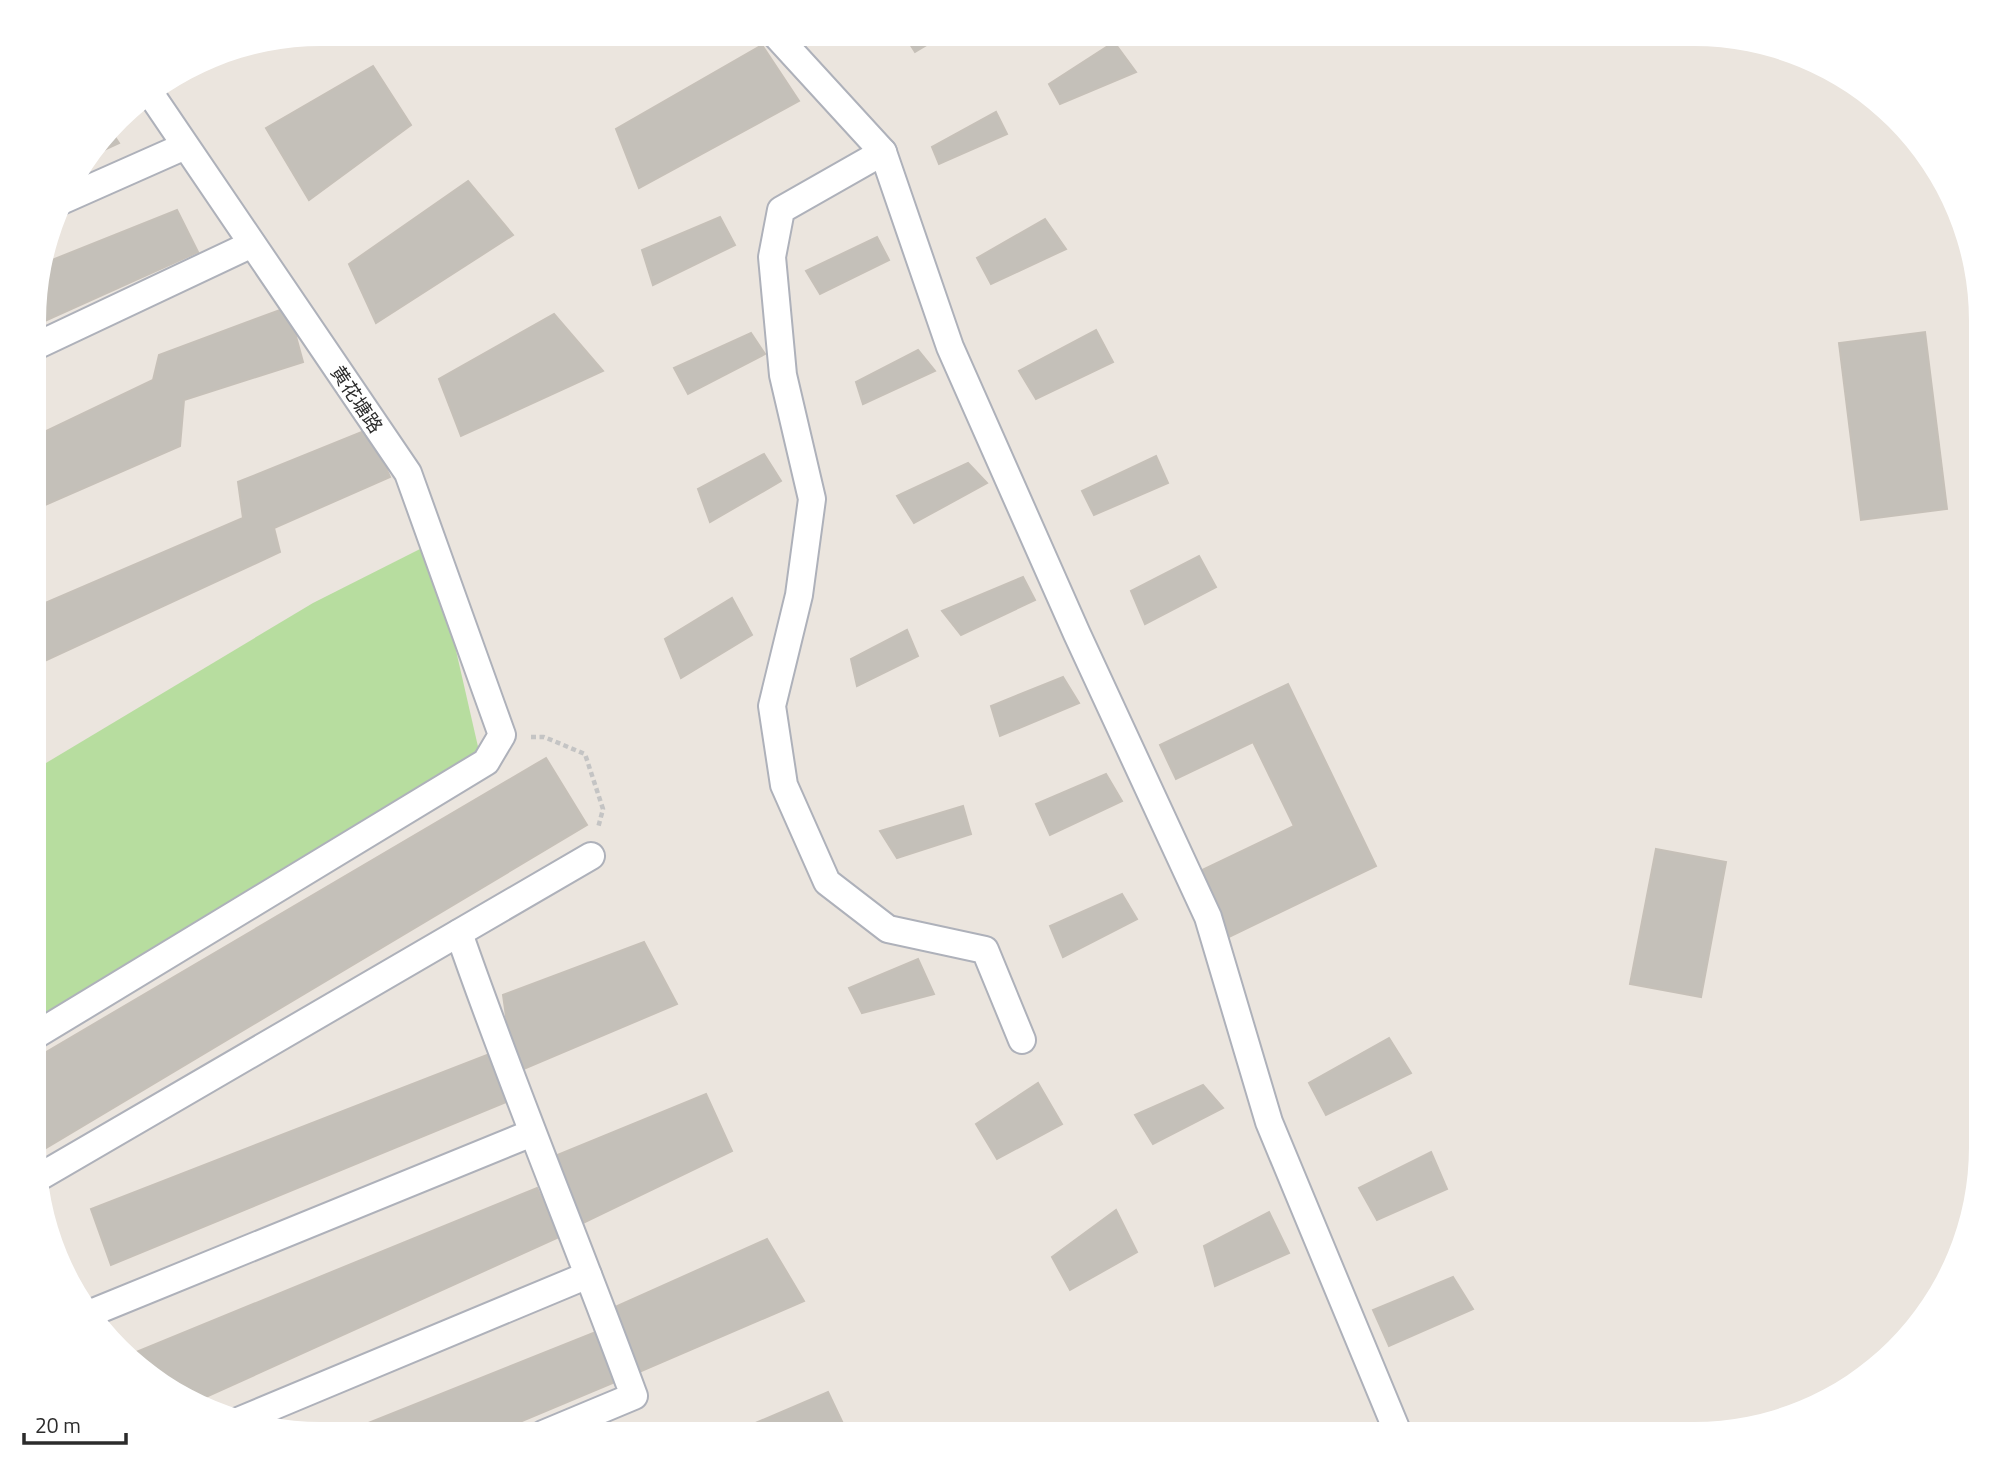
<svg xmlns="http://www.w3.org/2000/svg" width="2015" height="1468" font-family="'Titillium Web','Noto Sans SC',sans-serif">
<rect width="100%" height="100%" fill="#ebe5de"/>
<polygon fill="#b7dd9f" points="422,548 441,585 479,751 36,1022 36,769 313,603"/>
<g fill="#c4c0b9" stroke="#c6c0b8" stroke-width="2">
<polygon points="903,33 945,34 915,52"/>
<polygon points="1114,42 1136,72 1060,104 1049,84"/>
<polygon points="762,45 799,101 639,188 616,129"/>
<polygon points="373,66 411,125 309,200 266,128"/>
<polygon points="996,112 1007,134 939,164 932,147"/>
<polygon points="111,131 119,143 93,155"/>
<polygon points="468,181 513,235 376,323 349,264"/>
<polygon points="177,210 198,252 36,325 36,284 42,264"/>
<polygon points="720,217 735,245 653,285 642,250"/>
<polygon points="1045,219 1066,249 991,284 977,258"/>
<polygon points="877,237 889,260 820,294 806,271"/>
<polygon points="288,307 303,362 184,400 180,446 36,509 36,436 153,380 159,355"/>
<polygon points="554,314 603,371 461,436 439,379"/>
<polygon points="1096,330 1113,362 1036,399 1019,371"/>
<polygon points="1925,332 1947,509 1861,520 1839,343"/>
<polygon points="751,333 765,354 688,394 674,368"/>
<polygon points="918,350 935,371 863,404 856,382"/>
<polygon points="369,429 390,477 274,528 280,552 36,665 36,607 243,518 238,482"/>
<polygon points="764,454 781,481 710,522 698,489"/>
<polygon points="1156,456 1168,483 1094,515 1082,491"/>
<polygon points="968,463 987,483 914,523 897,496"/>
<polygon points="1199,556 1216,587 1145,624 1131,591"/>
<polygon points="1023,577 1035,600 961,635 942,611"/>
<polygon points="732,598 752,635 681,678 665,639"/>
<polygon points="907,630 918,656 857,686 851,659"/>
<polygon points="1063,677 1079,703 1000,736 991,706"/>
<polygon points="1288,684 1376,866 1227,938 1196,873 1294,826 1253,742 1176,779 1160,745"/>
<polygon points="546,758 587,825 36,1154 36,1058"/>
<polygon points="1106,774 1122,801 1050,835 1036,804"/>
<polygon points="963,806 971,834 897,858 880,831"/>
<polygon points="1656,849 1726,862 1701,997 1630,984"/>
<polygon points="1122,894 1137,919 1063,957 1050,926"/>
<polygon points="644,942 677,1004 514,1073 503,995"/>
<polygon points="918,959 934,994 862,1013 849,988"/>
<polygon points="1389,1038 1411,1073 1326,1115 1309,1083"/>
<polygon points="492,1053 511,1100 111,1265 91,1209"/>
<polygon points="1038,1083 1062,1124 997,1159 976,1124"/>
<polygon points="1203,1085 1223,1108 1153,1144 1135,1115"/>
<polygon points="706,1094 732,1151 579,1225 550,1158"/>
<polygon points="1431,1152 1447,1189 1377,1220 1359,1188"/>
<polygon points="537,1188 559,1237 195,1402 145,1375 140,1369 136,1352"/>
<polygon points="1116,1210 1137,1252 1070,1290 1052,1257"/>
<polygon points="1269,1212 1289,1253 1215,1286 1204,1246"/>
<polygon points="767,1239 804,1301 637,1373 615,1307"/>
<polygon points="1453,1277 1473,1309 1389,1346 1373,1310"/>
<polygon points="608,1327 620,1380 491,1434 341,1434"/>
<polygon points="828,1392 848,1434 730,1434"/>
</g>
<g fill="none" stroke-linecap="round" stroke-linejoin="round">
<defs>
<g id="street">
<polyline points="774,33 883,152 950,347 1077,634 1208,917 1269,1122 1398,1433"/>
<polyline points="883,152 781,210 772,257 783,375 812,499 799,595 772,706 784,785 827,882 888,929 985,950 1022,1040"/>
<polyline points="61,201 185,146"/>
<polyline points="36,346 252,244"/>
<path d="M 459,933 C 513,1089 577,1241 634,1396 L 543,1434"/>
<polyline points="36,1035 486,762 502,735 408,473 150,93"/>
<polyline points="36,1179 591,856"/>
<polyline points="91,1313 532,1133"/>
<polyline points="238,1421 588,1275"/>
</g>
</defs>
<use href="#street" stroke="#aeb1ba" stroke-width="30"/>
<polyline stroke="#c4c4c4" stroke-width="4.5" stroke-dasharray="5 3.5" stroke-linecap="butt" points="531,737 544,737 585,754 603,809 598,828"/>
<use href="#street" stroke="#fff" stroke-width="26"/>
</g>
<g text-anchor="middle" stroke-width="7" stroke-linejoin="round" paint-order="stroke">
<g font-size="19" fill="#2b2b2b" stroke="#fff">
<text transform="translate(357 399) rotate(56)" y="7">黄花塘路</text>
</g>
</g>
<path d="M0 0H2015V1468H0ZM321 46H1694A275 275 0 0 1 1969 321V1147A275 275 0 0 1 1694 1422H321A275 275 0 0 1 46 1147V321A275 275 0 0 1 321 46Z" fill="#fff" fill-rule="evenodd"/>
<path d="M24 1433v10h102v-10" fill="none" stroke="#2b2b2b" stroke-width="3.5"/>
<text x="35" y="1433" font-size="21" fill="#2b2b2b" stroke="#ffffff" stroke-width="5" paint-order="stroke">20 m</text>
</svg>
